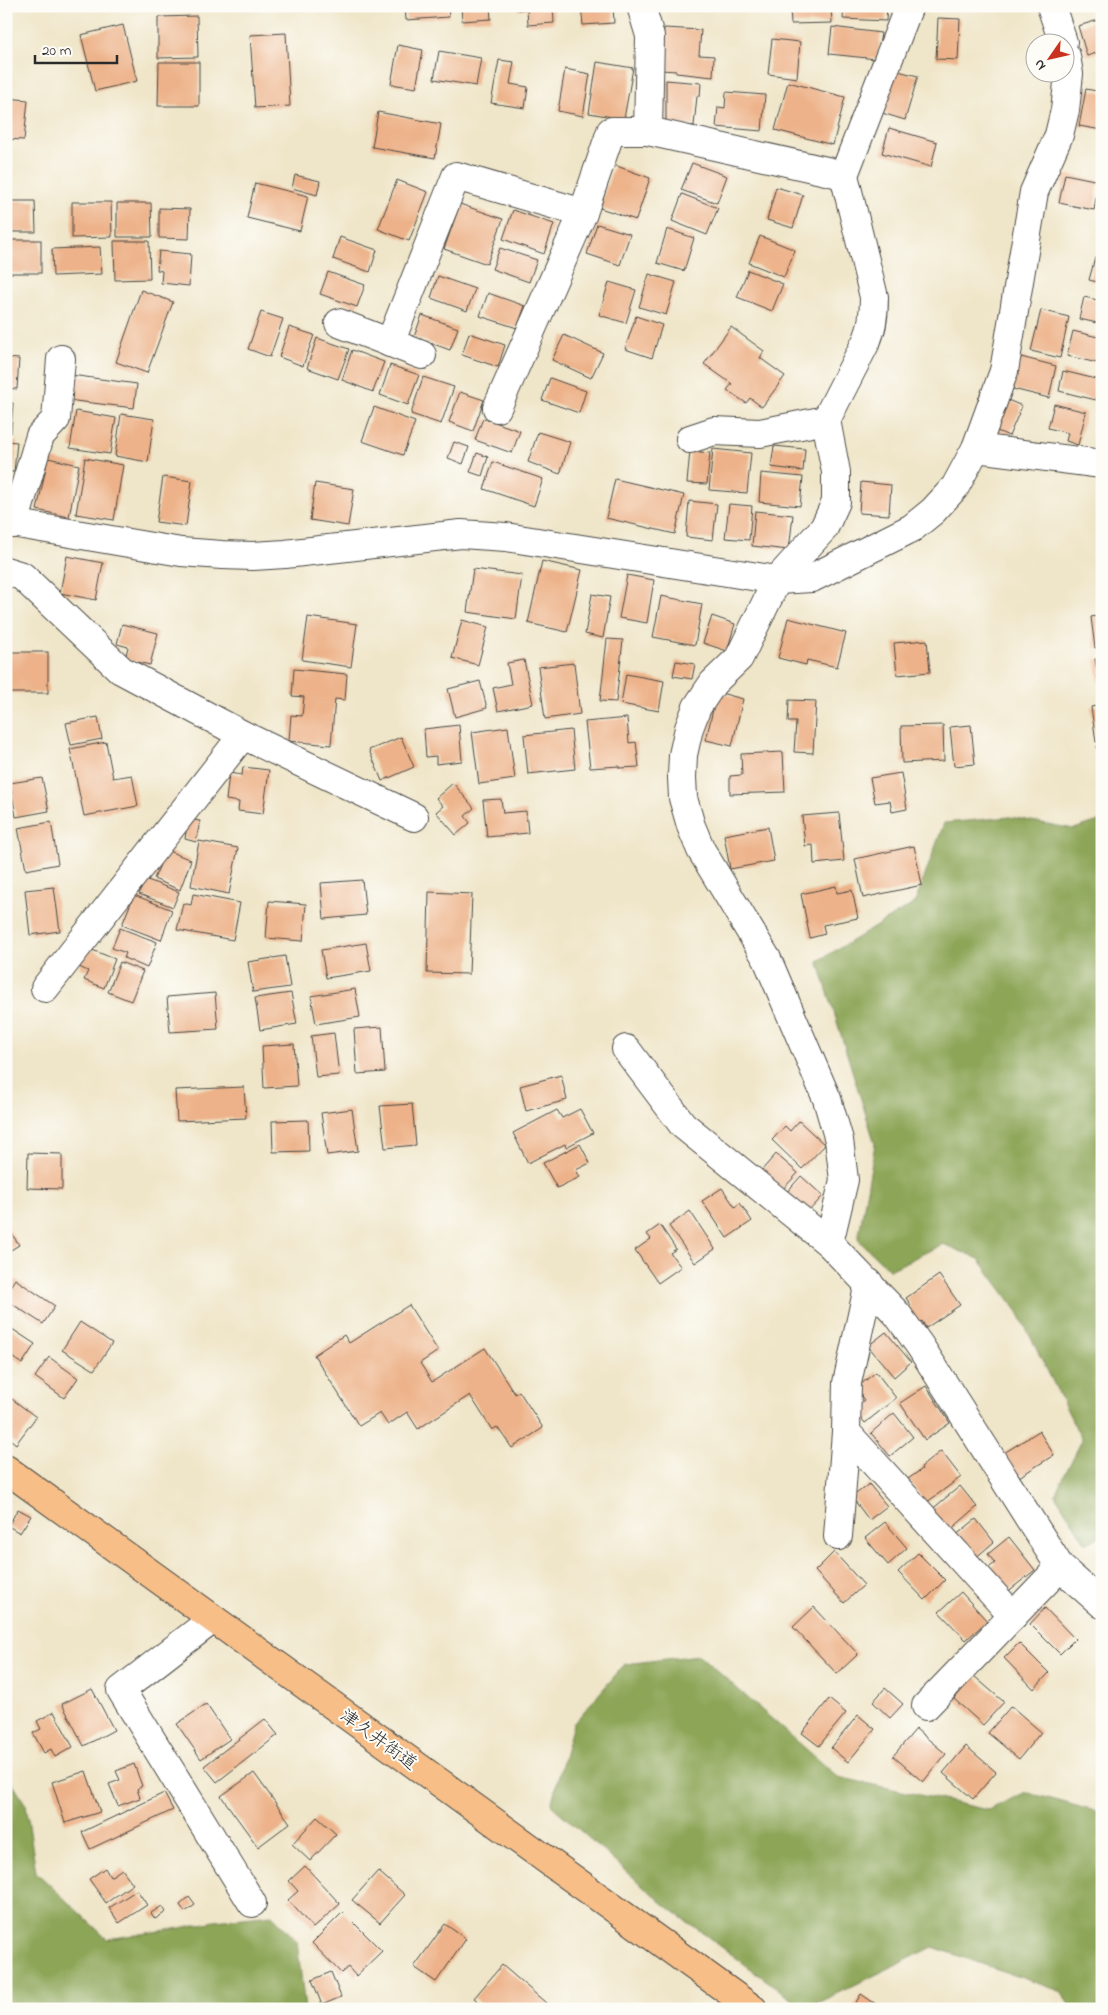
<svg xmlns="http://www.w3.org/2000/svg" width="1108" height="2015" font-family="'Indie Flower','Klee One',sans-serif">
<rect width="100%" height="100%" fill="#fdfcf7"/>
<filter id="ink" filterUnits="userSpaceOnUse"><feTurbulence type="fractalNoise" baseFrequency=".02" numOctaves="2"/><feDisplacementMap in="SourceGraphic" scale="10" xChannelSelector="R" yChannelSelector="G"/><feConvolveMatrix kernelMatrix="1 2 1 2 8 2 1 2 1" color-interpolation-filters="sRGB"/></filter>
<filter id="wash" filterUnits="userSpaceOnUse"><feTurbulence type="fractalNoise" baseFrequency=".0096" numOctaves="4" result="noise"/><feDisplacementMap in="SourceGraphic" scale="20" xChannelSelector="R" yChannelSelector="G"/><feGaussianBlur stdDeviation="1.12" result="paint"/><feColorMatrix in="noise" values="0 0 0 0 0 0 0 0 0 0 0 0 0 0 0 0 0 1.4 0 .05"/><feComposite in="paint" operator="in"/></filter>
<g filter="url(#wash)">
<rect width="100%" height="100%" fill="#efe5c8"/>
<g fill="#8ca556" stroke="#5c6840">
<polygon points="1010,817 1074,829 1102,820 1102,1535 1086,1544 1055,1494 1082,1440 1018,1312 979,1259 943,1244 890,1270 858,1240 875,1144 818,961 915,903 944,823"/>
<polygon points="699,1655 838,1777 988,1810 1026,1792 1102,1813 1102,2009 1072,2009 1060,1991 933,1947 805,2009 665,1905 551,1805 573,1724 625,1664"/>
<polygon points="6,1773 26,1805 36,1872 107,1939 180,1928 215,1921 272,1915 297,1941 305,2009 6,2009"/>
</g>
<g id="blocks">
<g fill="#edb289">
<polygon points="405,6 448,6 449,17 406,20"/>
<polygon points="461,6 490,6 491,19 462,21"/>
<polygon points="518,6 553,6 554,23 528,25 527,9 518,10"/>
<polygon points="581,6 613,6 614,23 583,25"/>
<polygon points="733,6 751,6 751,7 733,10"/>
<polygon points="790,6 831,6 832,23 791,24"/>
<polygon points="844,6 887,6 886,21 843,19"/>
<polygon points="197,16 198,57 158,58 158,17"/>
<polygon points="938,18 960,19 958,60 936,59"/>
<polygon points="1102,19 1102,51 1087,56 1078,26"/>
<polygon points="123,25 137,81 95,91 81,35"/>
<polygon points="832,27 881,33 877,59 829,54"/>
<polygon points="664,28 701,30 699,55 714,56 713,77 676,73 676,71 661,70"/>
<polygon points="286,33 290,106 255,108 250,35"/>
<polygon points="772,39 800,42 797,78 768,74"/>
<polygon points="398,45 423,50 416,88 391,84"/>
<polygon points="439,51 481,58 476,86 434,79"/>
<polygon points="499,60 514,62 510,84 528,87 525,108 491,103"/>
<polygon points="159,62 199,62 199,106 158,106"/>
<polygon points="597,62 633,68 624,119 589,113"/>
<polygon points="565,69 590,74 583,116 558,111"/>
<polygon points="894,70 918,76 905,120 882,113"/>
<polygon points="666,80 701,83 700,96 697,96 694,126 666,124"/>
<polygon points="788,82 845,97 833,145 775,130"/>
<polygon points="1086,89 1102,92 1102,130 1079,126"/>
<polygon points="726,92 765,95 762,131 716,127 718,107 725,108"/>
<polygon points="6,98 28,100 24,140 6,139"/>
<polygon points="378,112 441,124 435,158 372,147"/>
<polygon points="889,128 937,142 931,167 882,153"/>
<polygon points="692,163 727,176 717,203 681,190"/>
<polygon points="614,165 650,178 636,220 600,208"/>
<polygon points="1065,174 1099,181 1094,210 1059,203"/>
<polygon points="295,175 320,181 317,195 292,188"/>
<polygon points="397,180 428,192 409,241 378,229"/>
<polygon points="255,183 308,196 300,231 247,218"/>
<polygon points="776,187 803,195 793,228 767,220"/>
<polygon points="682,194 718,208 707,235 672,221"/>
<polygon points="6,201 35,201 36,232 7,232"/>
<polygon points="72,202 111,202 112,237 72,238"/>
<polygon points="117,203 151,203 152,237 117,237"/>
<polygon points="460,204 503,219 487,264 444,249"/>
<polygon points="159,208 190,209 189,239 159,238"/>
<polygon points="513,210 554,224 544,254 503,239"/>
<polygon points="597,224 630,234 620,265 587,254"/>
<polygon points="667,229 694,238 684,271 657,263"/>
<polygon points="760,236 795,250 784,277 749,263"/>
<polygon points="340,237 377,250 370,272 333,259"/>
<rect x="6" y="240" width="35" height="33"/>
<polygon points="114,241 149,241 150,279 115,280"/>
<polygon points="100,247 102,274 53,276 52,249"/>
<polygon points="500,248 537,260 529,282 492,269"/>
<polygon points="159,251 191,254 189,286 161,283 162,271 157,270"/>
<polygon points="1095,258 1102,260 1102,283 1089,280"/>
<polygon points="748,270 783,284 772,311 737,297"/>
<polygon points="328,272 365,285 357,307 320,294"/>
<polygon points="649,274 676,282 666,315 639,307"/>
<polygon points="438,276 475,289 467,311 431,298"/>
<polygon points="609,282 636,290 626,323 599,315"/>
<polygon points="141,290 173,302 147,373 116,362"/>
<polygon points="488,293 525,306 517,328 480,316"/>
<polygon points="1084,297 1102,301 1102,324 1079,319"/>
<polygon points="1041,310 1069,317 1060,358 1031,351"/>
<polygon points="261,312 283,319 270,357 248,349"/>
<polygon points="422,315 458,328 450,350 414,337"/>
<polygon points="636,316 662,325 652,358 625,349"/>
<polygon points="289,327 314,335 303,366 279,357"/>
<polygon points="731,327 764,351 760,358 785,376 762,407 750,398 746,403 727,390 732,384 704,364"/>
<polygon points="1073,331 1102,338 1102,364 1067,356"/>
<polygon points="469,333 505,345 498,367 462,355"/>
<polygon points="564,335 603,353 591,378 552,360"/>
<polygon points="317,338 349,349 338,379 307,368"/>
<polygon points="352,350 384,362 373,392 342,380"/>
<polygon points="1021,357 1056,366 1049,398 1013,389"/>
<polygon points="6,358 19,359 17,389 6,388"/>
<polygon points="390,365 419,375 408,405 380,395"/>
<polygon points="1063,371 1100,380 1096,400 1059,391"/>
<polygon points="71,375 137,384 134,408 67,400"/>
<polygon points="423,377 454,387 441,424 411,414"/>
<polygon points="550,378 586,391 579,413 542,400"/>
<polygon points="460,392 484,400 473,431 449,422"/>
<polygon points="1003,398 1022,406 1009,436 990,428"/>
<polygon points="6,403 13,403 11,433 6,433"/>
<polygon points="1054,404 1086,412 1078,445 1066,441 1068,433 1048,428"/>
<polygon points="374,407 415,422 403,455 362,441"/>
<polygon points="76,411 116,418 110,454 70,448"/>
<polygon points="121,414 154,419 148,462 115,456"/>
<polygon points="483,418 520,431 512,453 475,440"/>
<polygon points="538,432 570,442 560,474 528,462"/>
<polygon points="6,441 17,442 14,472 6,472"/>
<polygon points="454,442 469,447 463,464 448,458"/>
<polygon points="774,446 805,449 803,471 771,467"/>
<polygon points="713,449 751,453 747,493 709,490"/>
<polygon points="690,451 710,453 707,484 687,483"/>
<polygon points="477,453 488,457 482,476 470,472"/>
<polygon points="48,458 79,465 69,517 37,510"/>
<polygon points="85,458 123,465 114,520 76,514"/>
<polygon points="493,462 543,479 534,506 484,489"/>
<polygon points="761,473 803,477 800,506 759,502"/>
<polygon points="163,477 192,481 186,526 156,522"/>
<polygon points="615,479 684,495 675,534 606,518"/>
<polygon points="861,482 891,485 889,515 859,513"/>
<polygon points="315,483 354,489 348,526 310,520"/>
<polygon points="689,501 717,504 713,540 686,537"/>
<polygon points="729,504 752,506 749,540 725,538"/>
<polygon points="755,511 793,515 789,550 752,546"/>
<polygon points="67,556 103,563 96,600 60,593"/>
<polygon points="542,561 582,570 567,632 528,623"/>
<polygon points="473,569 522,575 516,619 467,612"/>
<polygon points="627,575 654,580 647,623 619,618"/>
<polygon points="592,594 610,597 603,638 585,634"/>
<polygon points="661,596 702,604 695,645 653,637"/>
<polygon points="1102,615 1102,647 1095,648 1091,617"/>
<polygon points="712,616 735,624 727,651 703,643"/>
<polygon points="308,617 357,624 351,667 302,660"/>
<polygon points="788,618 846,633 837,667 807,660 806,665 778,658"/>
<polygon points="462,620 488,627 478,665 452,658"/>
<polygon points="122,624 158,633 150,665 125,659 128,647 117,644"/>
<polygon points="607,639 623,640 616,702 600,701"/>
<polygon points="927,640 930,672 897,675 894,643"/>
<rect x="6" y="652" width="42" height="41"/>
<polygon points="1095,659 1102,659 1102,683 1099,683"/>
<polygon points="524,660 533,704 498,711 493,688 511,684 507,663"/>
<polygon points="676,661 695,664 692,679 673,676"/>
<polygon points="574,663 580,714 545,719 538,667"/>
<polygon points="294,669 347,674 345,700 335,699 331,745 289,741 291,715 302,716 304,697 292,696"/>
<polygon points="626,674 664,681 659,711 621,704"/>
<polygon points="480,681 487,708 455,717 448,689"/>
<polygon points="717,692 743,699 732,746 706,740"/>
<polygon points="789,700 816,701 813,753 794,752 796,722 788,722"/>
<polygon points="1102,705 1102,741 1096,742 1091,707"/>
<polygon points="98,717 102,739 71,745 66,723"/>
<polygon points="627,718 629,743 636,742 639,767 619,768 619,766 590,768 585,722"/>
<polygon points="459,725 462,761 436,764 436,756 426,757 424,729"/>
<polygon points="943,725 944,761 902,763 901,726"/>
<polygon points="971,725 975,764 954,766 950,727"/>
<polygon points="508,727 515,779 479,784 472,732"/>
<polygon points="571,730 575,769 528,774 524,735"/>
<polygon points="401,737 414,767 382,781 369,750"/>
<polygon points="106,742 113,778 132,775 138,806 84,816 70,749"/>
<polygon points="1102,745 1102,773 1100,773 1097,746"/>
<polygon points="783,752 785,792 730,794 730,776 742,775 741,754"/>
<polygon points="243,767 269,770 263,814 238,811 239,802 226,800 229,773 242,775"/>
<polygon points="901,773 907,809 892,812 890,801 875,803 870,778"/>
<polygon points="42,778 49,811 16,817 10,783"/>
<polygon points="453,783 474,808 465,816 470,823 456,835 436,812 443,806 436,798"/>
<polygon points="501,799 503,813 526,811 528,833 487,837 483,800"/>
<polygon points="839,813 844,861 814,864 813,845 805,846 802,816"/>
<polygon points="188,819 200,821 196,842 185,839"/>
<polygon points="51,822 58,864 26,870 18,828"/>
<polygon points="768,827 774,861 730,869 724,835"/>
<polygon points="199,841 238,848 229,894 191,886"/>
<polygon points="914,846 922,885 863,898 855,859"/>
<polygon points="166,850 191,860 180,890 154,879"/>
<polygon points="145,879 179,892 173,907 139,894"/>
<polygon points="362,880 366,915 324,919 321,883"/>
<polygon points="836,886 837,893 852,890 858,918 823,925 825,934 810,938 801,894"/>
<polygon points="54,887 60,931 30,935 25,890"/>
<polygon points="429,892 472,894 469,974 427,973"/>
<polygon points="193,894 240,903 233,940 177,930 183,903 191,905"/>
<polygon points="134,895 172,910 161,940 122,925"/>
<polygon points="269,901 306,904 303,941 266,938"/>
<polygon points="120,928 157,942 147,968 124,958 126,953 112,948"/>
<polygon points="366,943 371,971 326,978 321,950"/>
<polygon points="87,948 115,959 104,988 84,980 88,971 79,967"/>
<polygon points="285,956 290,987 253,992 248,962"/>
<polygon points="120,962 143,971 131,1001 108,992"/>
<polygon points="355,989 360,1017 316,1024 311,996"/>
<polygon points="215,993 218,1029 170,1032 167,997"/>
<polygon points="291,993 297,1024 260,1030 255,998"/>
<polygon points="382,1027 385,1072 357,1074 354,1029"/>
<polygon points="334,1033 339,1075 316,1077 311,1036"/>
<polygon points="294,1044 297,1086 264,1088 262,1046"/>
<polygon points="561,1075 567,1100 526,1111 520,1086"/>
<polygon points="244,1087 246,1118 177,1121 175,1090"/>
<polygon points="412,1104 416,1145 385,1148 380,1106"/>
<polygon points="352,1109 358,1151 327,1155 321,1113"/>
<polygon points="580,1109 593,1133 566,1147 565,1144 528,1163 513,1133 557,1110 562,1118"/>
<polygon points="308,1120 309,1151 273,1152 272,1121"/>
<polygon points="799,1121 825,1145 802,1169 772,1140 785,1126 790,1131"/>
<polygon points="580,1144 590,1163 576,1170 580,1177 557,1188 543,1163"/>
<polygon points="28,1153 62,1154 62,1189 27,1188"/>
<polygon points="776,1154 798,1173 782,1190 761,1171"/>
<polygon points="801,1176 823,1196 807,1213 786,1193"/>
<polygon points="722,1188 735,1207 740,1203 752,1221 727,1238 702,1201"/>
<polygon points="690,1211 715,1249 695,1263 669,1226"/>
<polygon points="6,1225 19,1245 6,1253"/>
<polygon points="660,1225 676,1249 670,1253 681,1267 658,1283 635,1250 651,1239 647,1234"/>
<polygon points="939,1275 960,1305 926,1328 922,1321 918,1324 907,1308 911,1305 906,1298"/>
<polygon points="15,1279 55,1306 43,1324 6,1300 6,1293"/>
<polygon points="409,1305 438,1351 420,1363 432,1382 485,1348 515,1394 519,1391 543,1428 512,1448 497,1427 492,1430 470,1395 418,1429 407,1412 388,1425 380,1413 359,1426 314,1355 344,1335 349,1343"/>
<polygon points="80,1322 112,1343 94,1370 62,1350"/>
<polygon points="6,1325 35,1344 22,1364 6,1353"/>
<polygon points="886,1332 911,1362 894,1377 868,1346"/>
<polygon points="49,1357 78,1378 64,1398 35,1377"/>
<polygon points="876,1372 896,1398 865,1423 854,1409 864,1400 855,1389"/>
<polygon points="926,1386 950,1423 925,1440 900,1403"/>
<polygon points="12,1399 36,1417 16,1444 6,1436 6,1406"/>
<polygon points="894,1413 913,1437 890,1456 871,1433"/>
<polygon points="1039,1431 1054,1455 1019,1477 1004,1453"/>
<polygon points="941,1451 961,1477 926,1503 908,1479 922,1469 921,1467"/>
<polygon points="869,1484 887,1506 869,1520 852,1497"/>
<polygon points="960,1486 977,1507 948,1532 930,1511"/>
<polygon points="18,1509 31,1516 20,1533 8,1526"/>
<polygon points="976,1519 994,1542 974,1559 955,1536"/>
<polygon points="885,1522 907,1548 888,1565 865,1538"/>
<polygon points="1009,1537 1035,1570 1006,1593 987,1569 995,1563 988,1554"/>
<polygon points="834,1552 864,1585 844,1603 815,1571"/>
<polygon points="918,1553 945,1580 925,1600 898,1572"/>
<polygon points="961,1592 987,1621 966,1640 939,1612"/>
<polygon points="814,1607 858,1654 837,1674 793,1627"/>
<polygon points="1045,1608 1075,1639 1060,1654 1030,1624"/>
<polygon points="1019,1643 1049,1673 1034,1689 1004,1658"/>
<polygon points="974,1676 1004,1702 983,1725 954,1699"/>
<polygon points="885,1688 903,1704 890,1718 873,1702"/>
<polygon points="92,1689 114,1730 84,1746 62,1704"/>
<polygon points="829,1699 846,1713 819,1746 802,1733"/>
<polygon points="206,1704 230,1739 201,1759 177,1724"/>
<polygon points="1011,1706 1041,1732 1019,1759 988,1733"/>
<polygon points="54,1712 73,1747 55,1757 51,1749 44,1753 33,1733 41,1729 37,1721"/>
<polygon points="858,1715 875,1729 848,1762 831,1748"/>
<polygon points="265,1719 278,1735 217,1782 204,1766"/>
<polygon points="916,1729 946,1754 923,1782 893,1756"/>
<polygon points="966,1746 996,1772 973,1799 943,1773"/>
<polygon points="134,1764 142,1786 137,1789 140,1798 118,1806 109,1784 120,1780 116,1771"/>
<polygon points="86,1771 100,1812 65,1823 52,1782"/>
<polygon points="254,1773 290,1823 258,1847 221,1796"/>
<polygon points="164,1793 173,1810 90,1849 82,1832"/>
<polygon points="317,1817 336,1834 310,1861 292,1844"/>
<polygon points="305,1866 340,1904 313,1928 288,1900 298,1891 289,1881"/>
<polygon points="105,1868 110,1877 122,1869 133,1884 106,1903 89,1879"/>
<polygon points="378,1871 405,1895 380,1923 352,1900"/>
<polygon points="137,1890 147,1905 119,1923 109,1908"/>
<polygon points="189,1897 195,1905 185,1912 180,1905"/>
<polygon points="162,1906 166,1912 155,1919 151,1913"/>
<polygon points="343,1912 382,1951 356,1976 348,1967 341,1973 312,1943"/>
<polygon points="445,1924 466,1939 436,1982 414,1967"/>
<polygon points="502,1965 553,2009 487,2009 474,1998"/>
<polygon points="331,1972 341,1997 322,2005 312,1980"/>
<polygon points="861,1994 883,2009 852,2009"/>
</g>
</g>
</g>
<g filter="url(#ink)">
<use href="#blocks" fill-opacity="0" stroke="#484743" stroke-width="1"/>
<g fill="none" stroke-linecap="round" stroke-linejoin="round">
<defs>
<g id="street">
<polyline points="641,6 650,36 648,131"/>
<path d="M 909,6 L 844,175 L 874,297 C 874,313 873,326 867,340 L 826,420 L 836,472 L 836,502 L 824,528 L 777,580 L 739,658 L 713,683 L 697,707 L 689,728 L 683,755 L 682,777 L 683,798 L 691,826 L 701,850 L 767,959 L 827,1099 L 839,1140 L 844,1180 L 829,1243 L 897,1314 L 920,1346 L 1060,1567 L 1102,1604"/>
<polyline points="1051,6 1063,42"/>
<polyline points="339,323 422,355"/>
<polyline points="390,343 456,176 583,213"/>
<polyline points="497,408 583,213 611,131 648,131 844,175"/>
<polyline points="690,439 714,431 760,433 826,420"/>
<polyline points="976,448 1102,464"/>
<polyline points="6,522 181,552 222,555 253,556 285,554 461,534 506,537 777,580 812,578 912,528 933,511 955,487 976,448 1004,371 1034,192 1059,135 1065,110 1069,74 1066,56"/>
<polyline points="14,524 40,436 56,419 61,359"/>
<polyline points="6,571 22,576 121,670 243,735 414,817"/>
<polyline points="45,988 243,735"/>
<polyline points="626,1049 683,1125 829,1243"/>
<polyline points="869,1283 847,1383 846,1432 1013,1616"/>
<polyline points="838,1536 846,1432"/>
<polyline points="213,1619 121,1690 252,1903"/>
<polyline points="926,1706 1060,1567"/>
</g>
<polyline id="highway" points="6,1469 753,2009"/>
</defs>
<use href="#street" stroke="#484743" stroke-width="30"/>
<use href="#highway" stroke="#484743" stroke-width="30"/>
<use href="#street" stroke="#fff" stroke-width="28"/>
<use href="#highway" stroke="#f7be87" stroke-width="28"/>
</g>
</g>
<g text-anchor="middle" stroke-width="4" stroke-linejoin="round" paint-order="stroke">
<g font-size="18" fill="#2b2b2b" stroke="#fdfcf7">
<text transform="translate(379 1739) rotate(36)" y="6">津久井街道</text>
</g>
</g>
<rect width="1108" height="2015" fill="none" stroke="#fdfcf7" stroke-width="25"/>
<g transform="translate(1050 58) rotate(236)"><circle r="24" fill="#fdfcf7" stroke="#a9a8a5"/>
<path d="M0-4L9 19L0 12L-9 19Z" fill="#c8321e"/>
<text y="-8" font-size="14" font-weight="bold" text-anchor="middle" fill="#2b2b2b">N</text>
</g>
<path d="M35 55v8h82v-8" fill="none" stroke="#2b2b2b" stroke-width="2.5"/>
<text x="42" y="55" font-size="15" fill="#2b2b2b" stroke="#fdfcf7" stroke-width="4" paint-order="stroke">20 m</text>
</svg>
